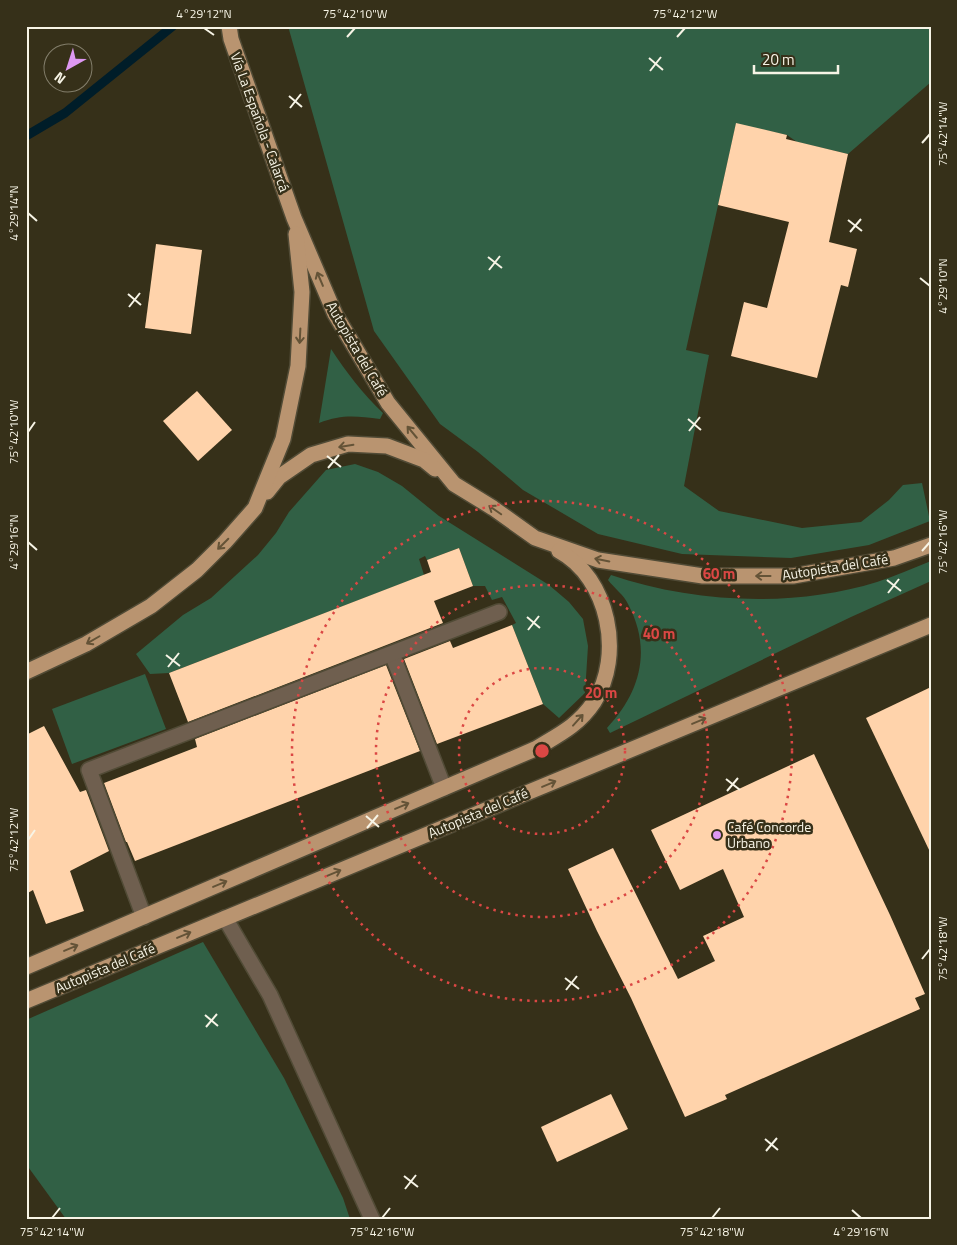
<svg xmlns="http://www.w3.org/2000/svg" width="957" height="1245" font-family="'Titillium Web',sans-serif">
<rect width="100%" height="100%" fill="#363019"/>
<g fill="#316045">
<polygon points="288,26 931,26 931,82 848,154 797,142 787,135 736,124 686,350 709,355 684,486 719,511 802,528 861,522 889,500 903,485 922,483 930,521 869,545 791,558 682,554 598,534 523,490 478,452 440,424 374,331"/>
<path d="M 331,349 C 346,372 363,394 383,413 L 380,419 C 356,416 342,414 319,423 Z"/>
<polygon points="355,464 378,472 402,486 439,516 549,585 569,602 583,619 588,646 585,693 559,718 543,704 512,625 516,623 502,597 492,600 485,586 473,586 459,548 427,560 425,556 419,559 424,575 169,673 150,674 136,654 183,615 211,598 258,555 276,533 289,512 326,470"/>
<path d="M 931,561 L 931,581 L 851,617 L 610,733 L 607,728 C 641,692 652,649 628,604 C 624,595 614,588 608,580 L 611,575 C 693,603 794,608 877,582 C 895,576 913,568 931,561 Z"/>
<polygon points="145,674 166,729 72,764 52,709"/>
<polygon points="203,942 284,1078 343,1198 350,1219 66,1219 26,1164 26,1020"/>
</g>
<g fill="none" stroke-linecap="round" stroke-linejoin="round">
<polyline stroke="#001d29" stroke-width="9" points="26,136 65,113 173,26"/>
</g>
<g fill="#ffd3ab">
<polygon points="736,123 787,135 786,139 848,154 829,242 857,249 848,287 841,285 817,378 731,356 744,302 767,308 789,222 718,205"/>
<polygon points="156,244 202,250 191,334 145,328"/>
<polygon points="197,391 232,430 198,461 163,421"/>
<polygon points="459,548 473,586 434,601 443,623 188,722 169,673 431,572 427,560"/>
<polygon points="512,625 543,704 437,744 404,659 450,641 453,648"/>
<polygon points="386,665 420,751 135,861 127,842 126,842 104,783 197,747 195,739"/>
<polygon points="931,687 931,854 866,718"/>
<polygon points="44,726 80,792 86,790 109,851 70,871 84,911 46,924 33,890 26,894 26,735"/>
<polygon points="814,754 890,915 925,994 915,998 920,1009 725,1095 727,1099 685,1117 631,998 597,931 568,869 613,848 678,979 715,961 703,936 744,917 723,869 680,890 651,830"/>
<polygon points="611,1094 628,1129 557,1162 541,1127"/>
</g>
<g fill="none" stroke-linecap="round" stroke-linejoin="round">
<defs>
<g id="minor">
<polyline points="392,654 444,788"/>
<polyline points="144,917 89,770 499,612"/>
<polyline points="225,918 270,995 372,1219"/>
</g>
<g id="trunk">
<polyline points="229,26 231,39 294,218 335,314 388,403 454,484 493,508 535,538 598,560 703,576 793,576 894,558 931,545"/>
<polyline points="267,492 279,477 311,455 348,444 387,446 424,460 435,469"/>
<polyline points="26,672 86,644 151,606 197,570 225,542 255,508 283,439 298,366 302,292 296,234"/>
<path d="M 26,967 L 535,749 C 558,735 578,726 594,702 C 624,656 609,578 559,551"/>
<polyline points="26,1001 931,625"/>
</g>
</defs>
<use href="#minor" stroke="#514b36" stroke-width="18"/>
<use href="#trunk" stroke="#514b36" stroke-width="18"/>
<use href="#minor" stroke="#6f5f4f" stroke-width="15"/>
<use href="#trunk" stroke="#b99470" stroke-width="15"/>
</g>
<defs><path id="oneway-shaft" d="M-6 0H5M1.5-3L5.5 0L1.5 3" fill="none" stroke-width="1.6" stroke-linecap="round" stroke-linejoin="round" transform="scale(1.25)"/></defs>
<g stroke="#645337">
<use href="#oneway-shaft" transform="translate(320 279) rotate(-113)"/>
<use href="#oneway-shaft" transform="translate(300 336) rotate(93)"/>
<use href="#oneway-shaft" transform="translate(412 432) rotate(-130)"/>
<use href="#oneway-shaft" transform="translate(346 446) rotate(171)"/>
<use href="#oneway-shaft" transform="translate(495 510) rotate(-145)"/>
<use href="#oneway-shaft" transform="translate(223 544) rotate(135)"/>
<use href="#oneway-shaft" transform="translate(602 560) rotate(-169)"/>
<use href="#oneway-shaft" transform="translate(763 576) rotate(-180)"/>
<use href="#oneway-shaft" transform="translate(93 640) rotate(150)"/>
<use href="#oneway-shaft" transform="translate(578 720) rotate(-48)"/>
<use href="#oneway-shaft" transform="translate(699 721) rotate(-23)"/>
<use href="#oneway-shaft" transform="translate(549 784) rotate(-23)"/>
<use href="#oneway-shaft" transform="translate(402 806) rotate(-23)"/>
<use href="#oneway-shaft" transform="translate(334 873) rotate(-23)"/>
<use href="#oneway-shaft" transform="translate(220 884) rotate(-23)"/>
<use href="#oneway-shaft" transform="translate(184 935) rotate(-23)"/>
<use href="#oneway-shaft" transform="translate(71 948) rotate(-23)"/>
</g>
<path fill="none" stroke="#f7f4e6" stroke-width="2" d="M 204,28 L 214,35M 347,37 L 355,28M 677,37 L 685,28M 649,58 L 663,70M 650,71 L 661,57M 289,96 L 302,107M 290,108 L 301,94M 922,143 L 930,134M 28,213 L 37,221M 848,220 L 862,231M 850,232 L 861,219M 488,257 L 502,268M 489,270 L 500,256M 920,278 L 930,286M 128,294 L 141,305M 129,307 L 140,293M 688,419 L 701,430M 689,431 L 700,417M 28,432 L 35,422M 327,456 L 341,467M 328,468 L 339,455M 28,542 L 37,550M 922,551 L 930,542M 887,580 L 901,591M 888,593 L 899,579M 527,617 L 540,628M 528,630 L 539,616M 166,655 L 180,666M 168,667 L 179,653M 726,779 L 740,790M 727,791 L 738,778M 366,816 L 379,827M 367,828 L 378,815M 28,840 L 35,830M 922,959 L 930,949M 565,978 L 579,989M 566,990 L 577,976M 205,1015 L 218,1026M 206,1027 L 217,1014M 765,1139 L 778,1150M 766,1151 L 777,1138M 404,1176 L 418,1187M 405,1189 L 416,1175M 852,1210 L 861,1218M 52,1218 L 60,1208M 382,1218 L 390,1208M 712,1218 L 720,1208"/>
<g fill="none" stroke="#db4744" stroke-width="2.5" stroke-dasharray="2.5 5">
<circle cx="542" cy="751" r="83"/>
<circle cx="542" cy="751" r="166"/>
<circle cx="542" cy="751" r="250"/>
</g>
<circle fill="#de98f2" stroke="#363019" stroke-width="2" cx="717" cy="835" r="5"/>
<g text-anchor="middle" stroke-width="5" stroke-linejoin="round" paint-order="stroke">
<g font-size="14" fill="#f7f4e6" stroke="#363019">
<text transform="translate(260 122) rotate(70)" y="5">Vía La Española - Calarcá</text>
<text transform="translate(357 349) rotate(60)" y="5">Autopista del Café</text>
<text transform="translate(835 567) rotate(-9)" y="5">Autopista del Café</text>
<text transform="translate(478 813) rotate(-23)" y="5">Autopista del Café</text>
<text transform="translate(105 968) rotate(-23)" y="5">Autopista del Café</text>
</g>
<g font-size="14" fill="#f7f4e6" stroke="#363019" text-anchor="start">
<text x="727" y="832">Café Concorde<tspan x="727" dy="16">Urbano</tspan></text>
</g>
</g>
<circle cx="542" cy="751" r="8" fill="#db4744" stroke="#363019" stroke-width="2.5"/>
<g font-size="15" text-anchor="middle" font-weight="bold" fill="#db4744" stroke="#363019" stroke-width="5" stroke-linejoin="round" paint-order="stroke">
<text x="719" y="579">60 m</text>
<text x="659" y="639">40 m</text>
<text x="601" y="698">20 m</text>
</g>
<rect width="957" height="1245" fill="none" stroke="#363019" stroke-width="55"/>
<g transform="translate(68 68) rotate(219)"><circle r="24" fill="#363019" stroke="#837e6b"/>
<path d="M0-4L9 19L0 12L-9 19Z" fill="#de98f2"/>
<text y="-8" font-size="14" font-weight="bold" text-anchor="middle" fill="#f7f4e6">N</text>
</g>
<path d="M754 65v8h84v-8" fill="none" stroke="#f7f4e6" stroke-width="2.5"/>
<text x="762" y="65" font-size="15" fill="#f7f4e6" stroke="#363019" stroke-width="4" paint-order="stroke">20 m</text>
<rect x="28" y="28" width="902" height="1190" fill="none" stroke="#f7f4e6" stroke-width="2"/>
<g font-size="12" text-anchor="middle" fill="#f7f4e6">
<text x="204" y="18">4°29'12"N</text>
<text x="355" y="18">75°42'10"W</text>
<text x="685" y="18">75°42'12"W</text>
<text transform="translate(943 134) rotate(-90)" y="4">75°42'14"W</text>
<text transform="translate(14 213) rotate(-90)" y="4">4°29'14"N</text>
<text transform="translate(943 286) rotate(-90)" y="4">4°29'10"N</text>
<text transform="translate(14 432) rotate(-90)" y="4">75°42'10"W</text>
<text transform="translate(943 542) rotate(-90)" y="4">75°42'16"W</text>
<text transform="translate(14 542) rotate(-90)" y="4">4°29'16"N</text>
<text transform="translate(14 840) rotate(-90)" y="4">75°42'12"W</text>
<text transform="translate(943 949) rotate(-90)" y="4">75°42'18"W</text>
<text x="52" y="1236">75°42'14"W</text>
<text x="382" y="1236">75°42'16"W</text>
<text x="712" y="1236">75°42'18"W</text>
<text x="861" y="1236">4°29'16"N</text>
</g>
</svg>
